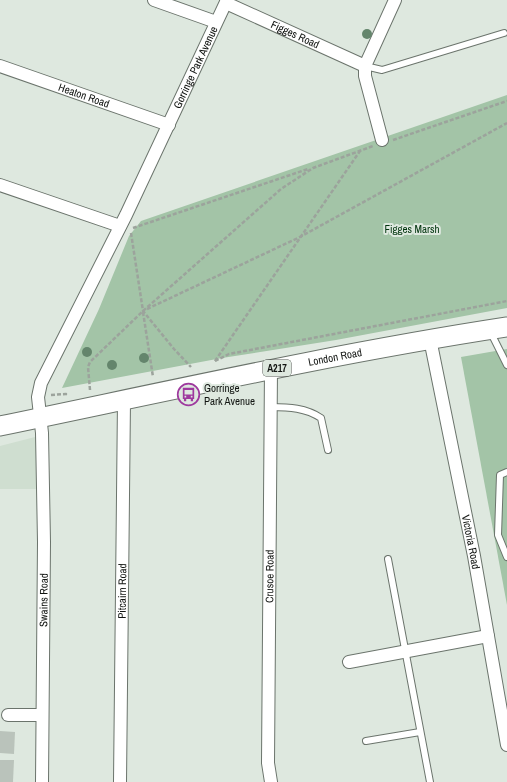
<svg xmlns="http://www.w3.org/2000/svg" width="507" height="782" font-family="'Archivo Narrow',sans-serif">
<rect width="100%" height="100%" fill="#dee8df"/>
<polygon fill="#cfded0" points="35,437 38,441 39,489 0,489 0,446"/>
<g fill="#a3c4a7">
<polygon points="507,95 507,308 336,340 222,358 62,388 99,309 129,236 141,221"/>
<polygon points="507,349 507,605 461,357"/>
</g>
<g fill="#bac3bb">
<polygon points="0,731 15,732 14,754 0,753"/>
<polygon points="0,760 14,760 13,782 0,782"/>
</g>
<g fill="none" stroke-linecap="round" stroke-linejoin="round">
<defs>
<g id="lane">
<polyline points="365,66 382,70 504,33"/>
<polyline points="491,333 507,365"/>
<path d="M 271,407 C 289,407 306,408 321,418 L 328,450"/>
<polyline points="507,472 500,475 498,535 507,557"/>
<polyline points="388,559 430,782"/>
<polyline points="366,741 420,732"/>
</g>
<g id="street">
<polyline points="154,0 216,22"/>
<path id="s1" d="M 226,3 L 365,66"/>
<path id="s2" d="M 0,66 L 169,125"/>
<polyline points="382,140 365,76 365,66 395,0"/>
<polyline points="0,185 120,226"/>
<path id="s3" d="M 430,339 L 474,556 L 507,745"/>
<polyline points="349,662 488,636"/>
<polyline points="8,715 41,715"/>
<path id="s4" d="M 42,782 L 44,542 L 42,433 L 38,397 L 41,383 L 126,215 L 227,0"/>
<path id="s5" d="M 120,782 L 124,400"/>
<path id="s6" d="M 271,782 L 268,763 L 271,369"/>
</g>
<g id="primary">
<path id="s7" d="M 0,426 C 169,391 337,353 507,327"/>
</g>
</defs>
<use href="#lane" stroke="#6b746c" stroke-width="8"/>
<use href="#street" stroke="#6b746c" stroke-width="14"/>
<use href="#primary" stroke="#6b746c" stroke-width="21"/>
<g stroke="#9ca39c" stroke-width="2.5" stroke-dasharray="4 2" stroke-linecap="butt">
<polyline points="393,140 507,101"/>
<polyline points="133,228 308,169"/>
<polyline points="131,233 143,311 174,349 191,367"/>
<polyline points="147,309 300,237 507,123"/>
<polyline points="143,312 153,377"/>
<polyline points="215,361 229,354 507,301"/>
<polyline points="215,361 360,151"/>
<polyline points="90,390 88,367 90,362 143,311 281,189 313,168 373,146"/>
<polyline points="51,395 66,394 65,396"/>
</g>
<use href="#lane" stroke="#fff" stroke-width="6"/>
<use href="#street" stroke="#fff" stroke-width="12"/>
<use href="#primary" stroke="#fff" stroke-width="19"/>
</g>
<g fill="#64856c">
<circle cx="367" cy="34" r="5"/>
<circle cx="87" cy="352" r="5"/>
<circle cx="144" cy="358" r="5"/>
<circle cx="112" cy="365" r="5"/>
</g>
<defs>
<symbol id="bus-ring" viewBox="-11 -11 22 22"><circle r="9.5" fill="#dee8df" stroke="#9e399e" stroke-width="1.5"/><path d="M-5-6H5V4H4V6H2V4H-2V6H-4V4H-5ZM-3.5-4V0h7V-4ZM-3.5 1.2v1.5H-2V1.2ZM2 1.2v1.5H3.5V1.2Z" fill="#9e399e"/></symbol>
</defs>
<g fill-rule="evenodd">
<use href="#bus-ring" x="176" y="382" width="25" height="25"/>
</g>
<g text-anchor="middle" stroke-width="4" stroke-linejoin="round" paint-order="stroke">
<rect fill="#dee8df" stroke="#4e544f" stroke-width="1" x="263" y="360" width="28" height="16" rx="3"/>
<g font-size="10" font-weight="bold" fill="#111411">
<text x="277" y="372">A217</text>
</g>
<g font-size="11" fill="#111411" stroke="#dee8df">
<text dy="4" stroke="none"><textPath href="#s1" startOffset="76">Figges Road</textPath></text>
<text dy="4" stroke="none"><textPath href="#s4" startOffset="751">Gorringe Park Avenue</textPath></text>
<text dy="4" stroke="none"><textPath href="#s2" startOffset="89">Heaton Road</textPath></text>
<text dy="4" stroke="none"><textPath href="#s7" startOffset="342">London Road</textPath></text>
<text dy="4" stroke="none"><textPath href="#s3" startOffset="207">Victoria Road</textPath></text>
<text dy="4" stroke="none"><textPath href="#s6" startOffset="206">Crusoe Road</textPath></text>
<text dy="4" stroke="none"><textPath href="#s5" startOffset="191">Pitcairn Road</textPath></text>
<text dy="4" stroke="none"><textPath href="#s4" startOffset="182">Swains Road</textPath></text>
</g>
<g font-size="11" fill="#00340d" stroke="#dee8df">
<text x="412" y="233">Figges Marsh</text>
</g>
<g font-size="11" fill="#111411" stroke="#dee8df" text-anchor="start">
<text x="204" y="392">Gorringe<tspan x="204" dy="13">Park Avenue</tspan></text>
</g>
</g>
</svg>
